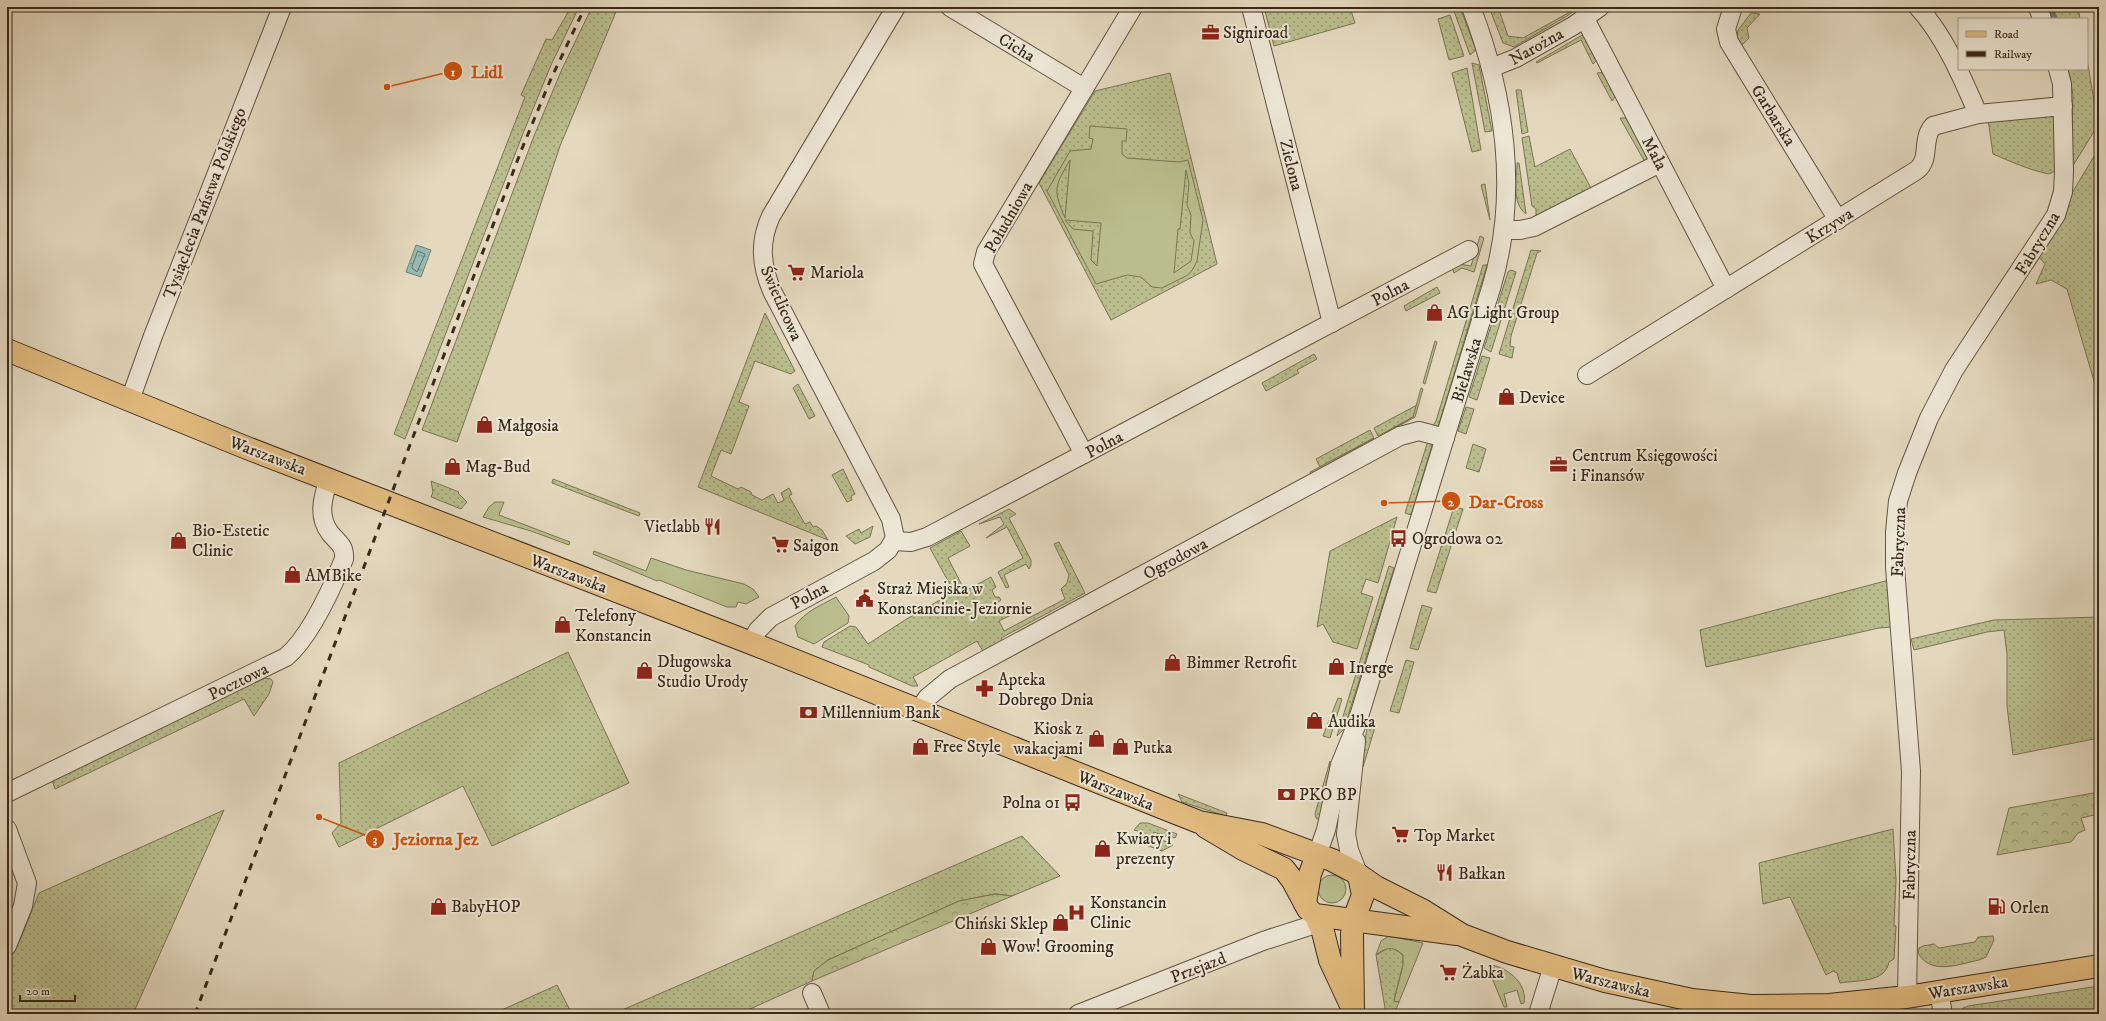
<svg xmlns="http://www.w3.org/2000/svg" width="2106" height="1021" font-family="'IM FELL DW Pica',serif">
<defs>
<pattern id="grass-dots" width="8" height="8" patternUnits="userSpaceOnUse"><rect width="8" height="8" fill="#babe8e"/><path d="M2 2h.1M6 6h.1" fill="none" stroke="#989a73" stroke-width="1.8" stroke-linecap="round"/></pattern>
<pattern id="forest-crowns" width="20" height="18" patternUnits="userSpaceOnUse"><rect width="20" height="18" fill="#babe8e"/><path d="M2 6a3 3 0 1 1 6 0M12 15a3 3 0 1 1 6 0" fill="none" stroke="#989a73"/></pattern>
<pattern id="water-ripples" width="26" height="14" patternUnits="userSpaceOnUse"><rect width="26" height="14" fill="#95bab2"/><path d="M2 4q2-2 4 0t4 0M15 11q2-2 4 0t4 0" fill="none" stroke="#7b9790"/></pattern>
</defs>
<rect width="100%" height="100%" fill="#e4d9bf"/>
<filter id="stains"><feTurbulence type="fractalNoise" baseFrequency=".005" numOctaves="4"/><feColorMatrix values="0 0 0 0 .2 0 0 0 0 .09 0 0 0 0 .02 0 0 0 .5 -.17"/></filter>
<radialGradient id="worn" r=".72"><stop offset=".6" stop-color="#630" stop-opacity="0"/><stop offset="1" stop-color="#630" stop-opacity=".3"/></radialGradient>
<g fill="url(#grass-dots)" stroke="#7a7453">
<polygon points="571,7 579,7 551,65 524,131 405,439 394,434 525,97 521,95 546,39 552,40"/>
<polygon points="592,7 618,7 560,146 522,260 457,442 422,430 534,136 562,69"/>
<polygon points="1264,7 1350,7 1355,23 1274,46"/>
<polygon points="1489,7 1498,7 1508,36 1523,38 1579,7 1567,16 1514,47 1503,43"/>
<polygon points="2045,7 2078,7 2080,19 2049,19"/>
<polygon points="1461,10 1476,50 1470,55 1454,11"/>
<polygon points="1751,13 1760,14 1747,28 1749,38 1742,45 1737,37 1738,30"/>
<polygon points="1450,15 1464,56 1449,60 1438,19"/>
<polygon points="1584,34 1599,58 1593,64 1581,40 1537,63 1536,62"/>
<polygon points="2087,59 2098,125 2071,169 2073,95 2068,69 2087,69"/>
<polygon points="1472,63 1479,65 1492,131 1485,132"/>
<polygon points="1467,68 1481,150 1472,152 1452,73"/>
<polygon points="1606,72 1617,94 1612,101 1597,73"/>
<polygon points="1170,73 1217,264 1111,320 1039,183 1095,91"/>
<polygon points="1516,90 1521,90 1528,132 1522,134"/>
<path d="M 2049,114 L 2056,121 L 2057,170 L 2049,174 C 2029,170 2012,162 1993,154 L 1988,119 Z"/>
<polygon points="1529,136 1535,167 1570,149 1591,188 1544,213 1536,215 1536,209 1532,206 1522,138"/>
<polygon points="2099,148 2099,398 2067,289 2051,280 2036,284 2045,264 2039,257 2069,198"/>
<path d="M 1517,163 L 1519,163 L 1526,214 C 1511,203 1517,179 1517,163 Z"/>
<polygon points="1485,184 1490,220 1481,185"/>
<polygon points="1531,250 1541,251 1537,253 1511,336 1510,346 1514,347 1512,358 1499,354"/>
<polygon points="1483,265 1487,265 1438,427 1432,427 1436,421"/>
<polygon points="1511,270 1516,272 1491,352 1484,348 1508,272"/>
<polygon points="1437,287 1440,293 1406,311 1404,306"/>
<polygon points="765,313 795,371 791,374 755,361 739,402 749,406 731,454 721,450 711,476 738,489 741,487 751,492 752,495 762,500 773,494 778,503 784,500 781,493 789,488 792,494 789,496 805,524 810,522 813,527 816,526 822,530 828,540 698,487"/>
<polygon points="1314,354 1317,359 1297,370 1299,373 1266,391 1262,383"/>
<polygon points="1482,356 1490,358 1477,400 1469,397"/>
<polygon points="798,384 815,416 809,419 793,388"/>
<polygon points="1417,405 1413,417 1378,436 1374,428"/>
<polygon points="1466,407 1474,409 1466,434 1458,431"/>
<polygon points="1370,430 1374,438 1320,467 1316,459"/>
<polygon points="1428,441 1432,445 1411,515 1405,513"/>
<polygon points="1473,444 1486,449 1479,472 1466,468"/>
<polygon points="843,469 855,494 851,496 852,500 847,502 832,475"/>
<polygon points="553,479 640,513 639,516 552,483"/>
<polygon points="431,481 459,492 458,493 467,502 461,509 431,497 433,492"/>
<polygon points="1454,507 1463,509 1436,593 1427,591"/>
<polygon points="1009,509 1016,514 1009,518 1031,560 1031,565 1029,569 1026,564 1004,575 1009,587 1006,588 998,572 1023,558 1007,527 986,538 1004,524 1000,517 979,524"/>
<polygon points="1397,517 1378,583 1366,579 1361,593 1373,597 1357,649 1333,642 1323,624 1317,627 1330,551"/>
<polygon points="873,526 870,537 855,544 846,536 859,529 861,533"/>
<polygon points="961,531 970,546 948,558 965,591 991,577 996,587 992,590 995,597 999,597 1001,600 993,606 996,613 1007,607 1011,615 999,621 1004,631 1065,599 1061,589 1067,583 1069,575 1054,544 1059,542 1085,593 1001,638 1003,642 984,653 977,641 913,677 918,686 912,686 869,667 869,665 822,647 824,642 850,626 856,627 868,644 905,620 954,592 930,548"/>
<polygon points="1389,566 1394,568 1344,729 1337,736"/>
<polygon points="1889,580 1892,627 1879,628 1706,667 1700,630"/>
<polygon points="1422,605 1432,608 1418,650 1410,648"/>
<polygon points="2099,617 2099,738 2013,755 2007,706 2007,654 2004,630 1987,632 1914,650 1911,639 1994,620"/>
<polygon points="568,652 629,783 492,846 463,786 339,847 332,833 341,823 339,763"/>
<polygon points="1406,660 1414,662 1399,713 1390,711"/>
<polygon points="265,678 271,679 273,682 269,694 254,716 244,699 55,789 51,777"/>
<polygon points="1376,724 1363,767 1361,766 1367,728 1370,725"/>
<polygon points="1330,761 1329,781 1326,784 1328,787 1320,820 1316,818 1315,814"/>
<polygon points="1178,794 1227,813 1226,816 1182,802"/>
<polygon points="224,810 133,1014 7,1014 7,964 21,938 39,893"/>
<polygon points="1140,823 1148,823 1177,834 1175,838 1168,835 1167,837 1154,832 1152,835 1173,845 1162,851 1146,845 1142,832 1134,830"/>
<path d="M 1893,829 L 1896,880 L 1894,925 L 1896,926 L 1894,959 L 1889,962 C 1885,983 1858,980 1840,983 L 1837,973 L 1833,971 L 1826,975 L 1790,897 L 1763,904 L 1759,863 Z"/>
<polygon points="1022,836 1060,876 1012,896 995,894 959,901 828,960 814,971 812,981 739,1014 613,1014"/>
<path d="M 1993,936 L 1994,940 L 1986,957 L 1979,960 C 1959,964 1931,976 1918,953 L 1919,948 L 1923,946 L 1934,944 L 1939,948 L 1975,942 L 1978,937 Z"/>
<polygon points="1388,948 1393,948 1403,955 1403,965 1394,1000 1399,1002 1395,1012 1400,1014 1386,1014 1376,955"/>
<polygon points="557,985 572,1014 493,1014"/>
<polygon points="2099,986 2099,1014 1959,1014 1963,1008 1968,1006"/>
</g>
<g fill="url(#forest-crowns)" stroke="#7a7453">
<polygon points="2099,792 2099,814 2081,818 2085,830 2078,833 2071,842 1997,855 2009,808"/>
<polygon points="995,894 1012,896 812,981 814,971 828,960 959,901"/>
</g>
<g fill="#babe8e" stroke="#7a7453" fill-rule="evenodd">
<polygon points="1620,118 1630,118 1649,155 1646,164"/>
<path d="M 1090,126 L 1127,129 L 1126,141 L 1122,141 L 1122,154 L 1127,158 L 1179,162 L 1188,160 L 1203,220 L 1197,261 L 1193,269 L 1188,275 L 1162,288 L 1152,287 L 1141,277 L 1127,275 L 1096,284 L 1047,191 L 1070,151 L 1091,149 L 1093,139 L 1089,138 ZM 1070,160 L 1065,218 C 1053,190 1054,187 1070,160 ZM 1186,170 L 1189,184 L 1187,205 L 1191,215 L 1190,233 L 1194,241 L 1191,261 L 1174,273 L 1178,229 L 1180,229 ZM 1065,220 L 1101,223 L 1097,266 L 1091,260 L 1093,231 L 1073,229 Z"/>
<polygon points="1480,236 1484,238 1474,272 1462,268 1454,273 1452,268 1459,264 1471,266"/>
<polygon points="1435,341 1437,342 1425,384 1423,383"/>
<polygon points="1421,388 1423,389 1415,417 1379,437 1413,417"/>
<polygon points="1374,438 1311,474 1310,472"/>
<polygon points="495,502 504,502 499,515 570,542 569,545 531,531 483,517 489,507"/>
<polygon points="594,551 646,571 651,558 686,570 744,584 753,589 759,597 746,604 738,602 736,607 727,607 659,580 657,581 593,554"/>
<path d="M 836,597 L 849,616 L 848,623 L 814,644 L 798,637 L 795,626 C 805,611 822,605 836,597 Z"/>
<polygon points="1338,698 1342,699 1330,738 1323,736"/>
<circle cx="1332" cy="889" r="14"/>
<path d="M 1389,936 L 1423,943 L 1399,1002 L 1394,1001 L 1403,965 L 1403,955 C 1394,946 1386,947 1376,955 L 1381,941 Z"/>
<path d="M 1489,965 C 1507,966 1528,984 1524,1003 L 1521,1004 L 1517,990 L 1504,994 L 1507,1007 L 1504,1007 L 1489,971 Z"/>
</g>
<polygon fill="url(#water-ripples)" stroke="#708074" points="416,245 431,250 421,277 406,272"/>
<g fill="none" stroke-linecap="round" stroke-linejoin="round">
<polygon stroke="#677265" stroke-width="1" points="418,251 425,254 417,272 412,268"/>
<polyline stroke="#708074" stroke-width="5.5" points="2051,7 2055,19"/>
<defs>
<g id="minor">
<polyline points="950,7 1084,88"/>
<polyline points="1251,7 1332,323"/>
<polyline points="1733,7 1726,29 1729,42 1838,220"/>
<path d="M 1918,7 C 1945,37 1962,77 1978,114"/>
<polyline points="2038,7 2042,19"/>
<polyline points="1584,17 1726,289"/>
<polyline points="1491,68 1516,58 1573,26 1600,7"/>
<polyline points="1504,230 1520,230 1534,227 1660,163"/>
<path d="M 1587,375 L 1917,170 C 1931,159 1921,139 1933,126 L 1978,114 L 2063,106"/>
<polyline points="130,400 153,336 282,7"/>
<polyline points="1084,454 983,264 986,252 1133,7"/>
<polyline points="894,541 911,542 927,537 1469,250"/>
<path d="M 751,643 L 758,630 L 771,617 L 874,561 L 888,550 L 895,538 L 891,519 L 772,291 C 761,265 759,242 771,216 L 896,7"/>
<polyline points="918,712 927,698 950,679 1400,436 1419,431 1445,438"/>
<polyline points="1356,741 1346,834 1349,850 1359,876"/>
<path d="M 7,793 L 286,657 C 310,637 332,588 344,559 C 345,545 338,543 330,533 C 317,516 323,497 329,478"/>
<polyline points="7,829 27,883 23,906 7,946"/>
<path d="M 1317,855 L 1326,830 L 1340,765 L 1356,726 L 1492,285 C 1519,192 1505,95 1471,7"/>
<polyline points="1939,991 1943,1014"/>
<polyline points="812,993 821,1014"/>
<polyline points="1907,997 1911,771 1895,567 1895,532 1898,501 1907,473 1929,418 1954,370 2056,215 2063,192 2064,171 2062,84 2058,69"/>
<polyline points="1078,1014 1263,941 1319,923"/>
<polyline points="1538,1014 1553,966"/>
</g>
<g id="major">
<polyline points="7,350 247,448 751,643 1166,809 1199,822 1262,834 1332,860 1353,871 1376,887 1422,910 1462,935 1507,952 1605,981 1692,1000 1751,1006 1829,1005 1907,997 2099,966"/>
<polyline points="1206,827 1243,849 1284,869 1293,881 1308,909 1315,915 1457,934"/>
<polyline points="1305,903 1310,874 1317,855"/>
<polyline points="1315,915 1323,932 1330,960 1350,1003"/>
<polyline points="1353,1014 1352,934 1354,919 1363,895 1359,876"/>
</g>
</defs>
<use href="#minor" stroke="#645542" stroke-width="20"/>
<use href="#major" stroke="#392918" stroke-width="24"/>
<use href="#minor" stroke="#ede6d5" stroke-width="18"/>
<use href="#major" stroke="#e2bc80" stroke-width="22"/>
<polyline stroke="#392918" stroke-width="3" stroke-dasharray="7 7" stroke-linecap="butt" points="195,1014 521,151 550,81 585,7"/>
</g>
<defs>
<symbol id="office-bare" viewBox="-9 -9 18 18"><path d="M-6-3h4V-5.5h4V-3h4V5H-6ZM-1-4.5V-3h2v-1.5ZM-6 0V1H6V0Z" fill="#8f2418" stroke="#ede6d5" stroke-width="2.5" paint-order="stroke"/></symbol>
<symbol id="supermarket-bare" viewBox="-9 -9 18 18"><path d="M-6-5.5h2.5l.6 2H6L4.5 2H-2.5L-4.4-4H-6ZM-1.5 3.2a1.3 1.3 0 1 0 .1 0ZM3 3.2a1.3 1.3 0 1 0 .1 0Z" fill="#8f2418" stroke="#ede6d5" stroke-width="2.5" paint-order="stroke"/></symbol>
<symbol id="shop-bare" viewBox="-9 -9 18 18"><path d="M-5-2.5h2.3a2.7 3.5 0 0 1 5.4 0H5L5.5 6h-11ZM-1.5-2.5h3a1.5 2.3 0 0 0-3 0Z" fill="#8f2418" stroke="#ede6d5" stroke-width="2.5" paint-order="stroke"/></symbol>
<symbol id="restaurant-bare" viewBox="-9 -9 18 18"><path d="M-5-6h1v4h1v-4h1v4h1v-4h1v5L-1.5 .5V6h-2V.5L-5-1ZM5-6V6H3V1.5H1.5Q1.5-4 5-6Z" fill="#8f2418" stroke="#ede6d5" stroke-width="2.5" paint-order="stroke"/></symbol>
<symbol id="bus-bare" viewBox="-9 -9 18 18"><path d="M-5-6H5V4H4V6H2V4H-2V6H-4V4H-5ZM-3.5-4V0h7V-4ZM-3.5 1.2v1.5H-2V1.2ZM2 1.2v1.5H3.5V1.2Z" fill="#8f2418" stroke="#ede6d5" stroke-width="2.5" paint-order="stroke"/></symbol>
<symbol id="civic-bare" viewBox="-9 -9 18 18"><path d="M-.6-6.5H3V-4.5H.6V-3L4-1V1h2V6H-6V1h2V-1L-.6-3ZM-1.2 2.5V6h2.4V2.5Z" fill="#8f2418" stroke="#ede6d5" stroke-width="2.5" paint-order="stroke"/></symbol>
<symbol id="pharmacy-bare" viewBox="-9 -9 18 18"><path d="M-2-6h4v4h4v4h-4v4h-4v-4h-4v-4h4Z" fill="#8f2418" stroke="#ede6d5" stroke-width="2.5" paint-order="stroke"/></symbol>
<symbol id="bank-bare" viewBox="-9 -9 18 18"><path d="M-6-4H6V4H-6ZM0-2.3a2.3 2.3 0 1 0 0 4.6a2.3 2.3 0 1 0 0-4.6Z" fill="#8f2418" stroke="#ede6d5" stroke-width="2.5" paint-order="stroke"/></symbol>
<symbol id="fuel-bare" viewBox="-9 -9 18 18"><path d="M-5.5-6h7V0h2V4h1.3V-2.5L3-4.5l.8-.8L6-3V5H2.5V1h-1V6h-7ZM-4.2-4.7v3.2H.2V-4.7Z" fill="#8f2418" stroke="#ede6d5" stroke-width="2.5" paint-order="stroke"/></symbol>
<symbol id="hospital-bare" viewBox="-9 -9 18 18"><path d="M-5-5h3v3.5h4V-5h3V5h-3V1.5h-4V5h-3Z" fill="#8f2418" stroke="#ede6d5" stroke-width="2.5" paint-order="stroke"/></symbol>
</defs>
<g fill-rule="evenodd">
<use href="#office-bare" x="1198" y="20" width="25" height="25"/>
<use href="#supermarket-bare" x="784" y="260" width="25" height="25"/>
<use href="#shop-bare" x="1422" y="300" width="25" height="25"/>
<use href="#shop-bare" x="1494" y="384" width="25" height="25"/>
<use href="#shop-bare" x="472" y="412" width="25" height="25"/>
<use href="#office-bare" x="1546" y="452" width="25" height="25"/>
<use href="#shop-bare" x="440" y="454" width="25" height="25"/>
<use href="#restaurant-bare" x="700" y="514" width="25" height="25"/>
<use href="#bus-bare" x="1386" y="526" width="25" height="25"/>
<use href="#shop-bare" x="166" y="528" width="25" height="25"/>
<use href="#supermarket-bare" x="768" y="532" width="25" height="25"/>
<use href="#shop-bare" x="280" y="562" width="25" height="25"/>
<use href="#civic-bare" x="852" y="586" width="25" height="25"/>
<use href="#shop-bare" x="550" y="612" width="25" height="25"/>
<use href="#shop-bare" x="1160" y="650" width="25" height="25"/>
<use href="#shop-bare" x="1324" y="654" width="25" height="25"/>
<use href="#shop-bare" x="632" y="658" width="25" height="25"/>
<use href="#pharmacy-bare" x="972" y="676" width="25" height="25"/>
<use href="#bank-bare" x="796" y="700" width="25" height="25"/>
<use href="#shop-bare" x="1302" y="708" width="25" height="25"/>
<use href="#shop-bare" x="1084" y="726" width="25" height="25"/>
<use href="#shop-bare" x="908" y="734" width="25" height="25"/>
<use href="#shop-bare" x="1108" y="734" width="25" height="25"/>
<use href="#bank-bare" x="1274" y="782" width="25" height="25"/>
<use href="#bus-bare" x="1060" y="790" width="25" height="25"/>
<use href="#supermarket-bare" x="1388" y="822" width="25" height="25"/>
<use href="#shop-bare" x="1090" y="836" width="25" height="25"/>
<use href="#restaurant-bare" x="1432" y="860" width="25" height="25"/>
<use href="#shop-bare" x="426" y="894" width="25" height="25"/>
<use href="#fuel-bare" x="1984" y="894" width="25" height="25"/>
<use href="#hospital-bare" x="1064" y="900" width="25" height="25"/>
<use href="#shop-bare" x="1048" y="910" width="25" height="25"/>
<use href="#shop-bare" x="976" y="934" width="25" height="25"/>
<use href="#supermarket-bare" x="1436" y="960" width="25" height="25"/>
</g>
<g text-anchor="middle" stroke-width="4" stroke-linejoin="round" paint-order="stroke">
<g font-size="17" fill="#392918" stroke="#ede6d5" text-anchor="start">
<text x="1223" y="38">Signiroad</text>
<text x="810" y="278">Mariola</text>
<text x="1447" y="318">AG Light Group</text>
<text x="1519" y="403">Device</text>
<text x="497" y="431">Małgosia</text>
<text x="1572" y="461">Centrum Księgowości<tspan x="1572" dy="20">i Finansów</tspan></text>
<text x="465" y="472">Mag-Bud</text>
<text x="700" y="532" text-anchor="end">Vietlabb</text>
<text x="192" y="536">Bio-Estetic<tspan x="192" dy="20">Clinic</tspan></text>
<text x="1412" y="544">Ogrodowa 02</text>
<text x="793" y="551">Saigon</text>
<text x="305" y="581">AMBike</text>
<text x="877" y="594">Straż Miejska w<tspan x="877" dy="20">Konstancinie-Jeziornie</tspan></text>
<text x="575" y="621">Telefony<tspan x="575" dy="20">Konstancin</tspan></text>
<text x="657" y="667">Długowska<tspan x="657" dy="20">Studio Urody</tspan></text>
<text x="1186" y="668">Bimmer Retrofit</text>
<text x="1349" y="673">Inerge</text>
<text x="998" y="685">Apteka<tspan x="998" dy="20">Dobrego Dnia</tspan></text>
<text x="821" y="718">Millennium Bank</text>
<text x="1328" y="727">Audika</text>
<text x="1083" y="734" text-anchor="end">Kiosk z<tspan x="1083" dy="20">wakacjami</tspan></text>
<text x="933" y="752">Free Style</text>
<text x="1133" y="753">Putka</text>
<text x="1299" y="800">PKO BP</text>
<text x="1060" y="808" text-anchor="end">Polna 01</text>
<text x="1414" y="841">Top Market</text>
<text x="1116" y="844">Kwiaty i<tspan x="1116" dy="20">prezenty</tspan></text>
<text x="1458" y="879">Bałkan</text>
<text x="1090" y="908">Konstancin<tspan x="1090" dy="20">Clinic</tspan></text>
<text x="451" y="912">BabyHOP</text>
<text x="2010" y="913">Orlen</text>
<text x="1048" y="929" text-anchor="end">Chiński Sklep</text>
<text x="1002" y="952">Wow! Grooming</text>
<text x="1462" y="978">Żabka</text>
</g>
<g font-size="17" fill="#392918" stroke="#ede6d5">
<text transform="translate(1536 46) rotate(-29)" y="6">Narożna</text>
<text transform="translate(1017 47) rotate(31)" y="6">Cicha</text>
<text transform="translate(1774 115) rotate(58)" y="6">Garbarska</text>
<text transform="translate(1655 153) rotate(62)" y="6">Mała</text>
<text transform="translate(1292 165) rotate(76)" y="6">Zielona</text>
<text transform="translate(204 203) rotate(-69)" y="6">Tysiąclecia Państwa Polskiego</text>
<text transform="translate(1008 217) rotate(-60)" y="6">Południowa</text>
<text transform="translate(1829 225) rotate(-32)" y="6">Krzywa</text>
<text transform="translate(2037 243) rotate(-59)" y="6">Fabryczna</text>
<text transform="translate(1390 292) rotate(-28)" y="6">Polna</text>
<text transform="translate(782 303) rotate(66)" y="6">Świetlicowa</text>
<text transform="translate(1466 370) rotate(-73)" y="6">Bielawska</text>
<text transform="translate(1104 444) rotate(-28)" y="6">Polna</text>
<text transform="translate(268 455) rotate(21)" y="6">Warszawska</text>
<text transform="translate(1898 542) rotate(-88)" y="6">Fabryczna</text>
<text transform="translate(1175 558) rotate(-28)" y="6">Ogrodowa</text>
<text transform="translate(569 573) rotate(21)" y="6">Warszawska</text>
<text transform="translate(809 595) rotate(-28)" y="6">Polna</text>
<text transform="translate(238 681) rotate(-26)" y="6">Pocztowa</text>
<text transform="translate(1116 790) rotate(22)" y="6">Warszawska</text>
<text transform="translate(1909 865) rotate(-89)" y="6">Fabryczna</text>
<text transform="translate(1198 967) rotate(-21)" y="6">Przejazd</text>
<text transform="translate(1611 982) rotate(14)" y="6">Warszawska</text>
<text transform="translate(1968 987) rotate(-9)" y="6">Warszawska</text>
</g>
</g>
<path fill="none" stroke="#ce520e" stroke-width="1.5" d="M387 87L453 71M1384 503L1451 501M319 817L375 839"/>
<g fill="#ce520e" stroke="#ede6d5" stroke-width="1.5">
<circle cx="387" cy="87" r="4"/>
<circle cx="1384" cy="503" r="4"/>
<circle cx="319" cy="817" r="4"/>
<circle cx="453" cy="71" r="10"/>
<circle cx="1451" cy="501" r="10"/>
<circle cx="375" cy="839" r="10"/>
</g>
<g font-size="12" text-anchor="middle" font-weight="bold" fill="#fff">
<text x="453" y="76">1</text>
<text x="1451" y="506">2</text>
<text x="375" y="843">3</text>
</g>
<g font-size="18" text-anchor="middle" font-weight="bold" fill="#ce520e" stroke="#ede6d5" stroke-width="4" stroke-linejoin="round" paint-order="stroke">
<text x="487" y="78">Lidl</text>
<text x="1506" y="508">Dar-Cross</text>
<text x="436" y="845">Jeziorna Jez</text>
</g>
<rect width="2106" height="1021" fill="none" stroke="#e4d9bf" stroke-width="24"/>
<rect x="8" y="8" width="2090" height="1005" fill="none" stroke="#392918" stroke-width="2"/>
<rect x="12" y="12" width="2082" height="997" fill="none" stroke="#392918"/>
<rect x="1958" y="18" width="130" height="52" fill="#ede6d5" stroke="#a59a89"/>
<rect x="1966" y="31" width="20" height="6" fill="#e2bc80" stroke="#a59a89"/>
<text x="1994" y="38" font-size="12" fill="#392918">Road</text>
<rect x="1966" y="51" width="20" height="6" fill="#392918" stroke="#a59a89"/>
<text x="1994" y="58" font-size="12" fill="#392918">Railway</text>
<path d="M20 995v6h55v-6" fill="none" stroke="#392918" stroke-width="2"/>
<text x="26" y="995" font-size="12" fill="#392918" stroke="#ede6d5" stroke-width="3" paint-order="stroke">20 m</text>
<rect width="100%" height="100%" filter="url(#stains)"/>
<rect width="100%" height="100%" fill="url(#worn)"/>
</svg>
